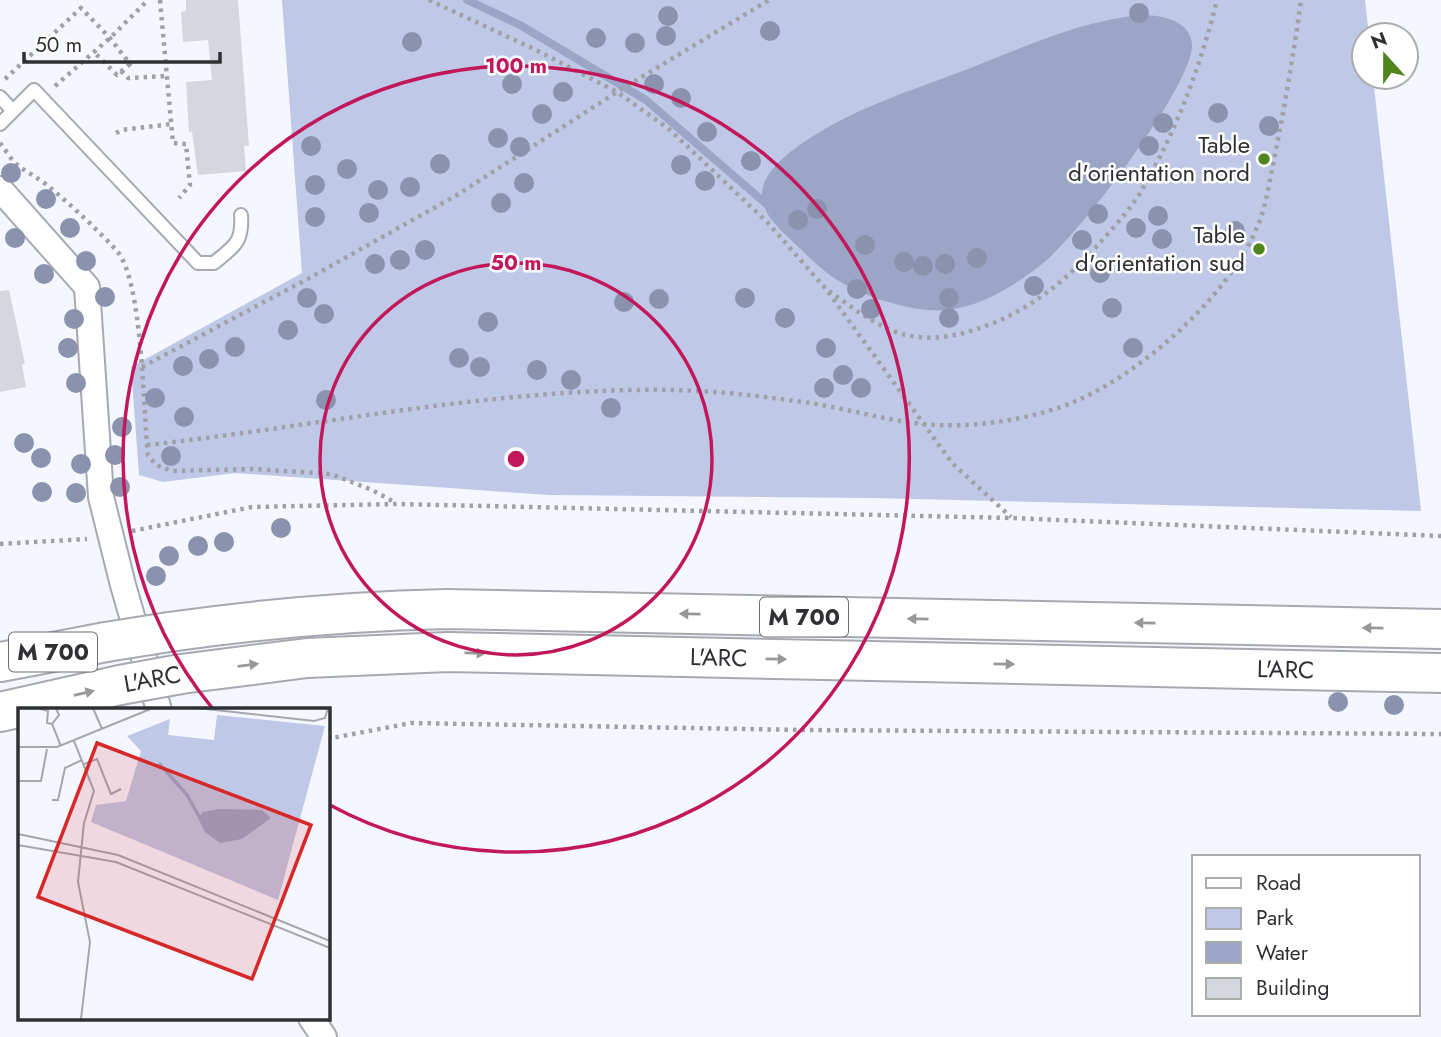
<svg xmlns="http://www.w3.org/2000/svg" width="1441" height="1037" font-family="Jost,sans-serif">
<rect width="100%" height="100%" fill="#f4f7ff"/>
<polygon fill="#bfc9e7" points="282,0 1365,0 1369,35 1364,35 1364,77 1373,77 1421,511 872,498 549,495 235,473 163,482 139,475 131,367 302,273"/>
<path fill="#9ba6c6" d="M 1142,15 C 1162,15 1193,21 1192,47 C 1189,90 1078,236 1042,264 C 1016,285 982,306 948,310 C 913,313 867,298 837,280 C 820,269 805,253 791,240 C 778,227 762,214 762,194 C 762,175 783,157 797,147 C 848,110 910,91 968,69 C 1024,47 1082,20 1142,15 Z"/>
<g fill="none" stroke-linecap="round" stroke-linejoin="round">
<polyline stroke="#9ba6c6" stroke-width="8" points="467,0 520,25 646,100 772,209"/>
</g>
<g fill="#d5d7df">
<polygon points="186,0 238,0 249,146 244,146 246,171 198,175 192,132 189,132 186,82 212,80 208,40 183,42 181,12 186,11"/>
<polygon points="9,290 25,364 22,365 26,387 0,392 0,291"/>
</g>
<g fill="none" stroke-linecap="round" stroke-linejoin="round">
<defs>
<g id="service">
<polyline points="0,97 12,110"/>
<path d="M 0,124 L 34,90 L 198,263 L 214,263 C 234,246 243,243 241,215"/>
</g>
<g id="minor">
<polyline points="0,189 87,287 101,497 123,585 159,710"/>
<polyline points="311,1018 324,1037"/>
</g>
<g id="trunk">
<path d="M 169,632 C 261,619 353,611 447,609 L 1441,629"/>
<polyline points="0,662 106,642"/>
<path id="s1" d="M 181,674 L 307,658 L 448,652 L 1441,673"/>
<polyline points="0,712 120,685"/>
</g>
</defs>
<use href="#service" stroke="#a7a9b1" stroke-width="16"/>
<use href="#minor" stroke="#a7a9b1" stroke-width="28"/>
<use href="#trunk" stroke="#a7a9b1" stroke-width="42"/>
<g stroke="#9fa1a7" stroke-width="4.5" stroke-dasharray="3.5 5" stroke-linecap="butt">
<polyline points="160,0 173,143 186,144 190,185 179,198"/>
<polyline points="429,0 536,50 617,92 669,129 768,223 826,289 952,463 1011,517"/>
<polyline points="121,71 128,78 167,76"/>
<polyline points="5,79 81,8 110,38 130,64 117,75 94,52"/>
<polyline points="55,86 110,38 148,0"/>
<polyline points="116,133 122,130 171,124"/>
<path d="M 0,143 C 5,149 10,158 16,164 C 26,172 37,177 47,185 C 71,205 96,228 117,251 C 143,281 143,411 148,455 L 156,465 L 172,471 L 253,469 L 331,474 L 372,490 L 396,503"/>
<path d="M 829,291 C 856,310 885,334 918,337 C 946,340 970,332 996,322 C 1036,305 1068,278 1097,246 C 1113,228 1131,209 1143,188 C 1177,129 1201,65 1217,0"/>
<polyline points="142,367 313,276 457,195 617,92 769,0"/>
<path d="M 147,445 C 322,426 497,387 674,390 C 721,391 769,397 816,404 C 851,410 886,420 922,424 C 969,429 1032,420 1076,401 C 1146,371 1241,286 1263,211 C 1268,193 1271,174 1275,155 C 1285,104 1294,52 1301,0"/>
<polyline points="132,531 252,507 397,504 1011,518 1441,536"/>
<polyline points="0,544 87,539"/>
<polyline points="327,739 411,723 801,730 1441,734"/>
</g>
<use href="#service" stroke="#fff" stroke-width="12"/>
<use href="#minor" stroke="#fff" stroke-width="24"/>
<use href="#trunk" stroke="#fff" stroke-width="38"/>
<defs>
<g id="trunk-bridge">
<polyline points="106,642 169,632"/>
<path id="s2" d="M 120,685 L 181,674"/>
</g>
</defs>
<use href="#trunk-bridge" stroke="#a7a9b1" stroke-width="42" stroke-linecap="butt"/>
<use href="#trunk-bridge" stroke="#fff" stroke-width="38"/>
</g>
<g fill="#8a92ae">
<circle cx="1139" cy="13" r="10"/>
<circle cx="668" cy="16" r="10"/>
<circle cx="770" cy="31" r="10"/>
<circle cx="666" cy="36" r="10"/>
<circle cx="596" cy="38" r="10"/>
<circle cx="412" cy="42" r="10"/>
<circle cx="635" cy="43" r="10"/>
<circle cx="512" cy="84" r="10"/>
<circle cx="654" cy="84" r="10"/>
<circle cx="563" cy="92" r="10"/>
<circle cx="681" cy="98" r="10"/>
<circle cx="1218" cy="113" r="10"/>
<circle cx="542" cy="114" r="10"/>
<circle cx="1163" cy="123" r="10"/>
<circle cx="1269" cy="126" r="10"/>
<circle cx="707" cy="132" r="10"/>
<circle cx="498" cy="138" r="10"/>
<circle cx="311" cy="146" r="10"/>
<circle cx="1149" cy="146" r="10"/>
<circle cx="520" cy="147" r="10"/>
<circle cx="751" cy="161" r="10"/>
<circle cx="440" cy="164" r="10"/>
<circle cx="681" cy="165" r="10"/>
<circle cx="347" cy="169" r="10"/>
<circle cx="11" cy="173" r="10"/>
<circle cx="705" cy="181" r="10"/>
<circle cx="524" cy="183" r="10"/>
<circle cx="315" cy="185" r="10"/>
<circle cx="410" cy="187" r="10"/>
<circle cx="378" cy="190" r="10"/>
<circle cx="46" cy="199" r="10"/>
<circle cx="501" cy="203" r="10"/>
<circle cx="817" cy="209" r="10"/>
<circle cx="369" cy="213" r="10"/>
<circle cx="1098" cy="214" r="10"/>
<circle cx="1158" cy="216" r="10"/>
<circle cx="315" cy="217" r="10"/>
<circle cx="798" cy="220" r="10"/>
<circle cx="70" cy="228" r="10"/>
<circle cx="1136" cy="228" r="10"/>
<circle cx="1235" cy="231" r="10"/>
<circle cx="15" cy="238" r="10"/>
<circle cx="1162" cy="239" r="10"/>
<circle cx="1082" cy="240" r="10"/>
<circle cx="865" cy="245" r="10"/>
<circle cx="425" cy="250" r="10"/>
<circle cx="977" cy="258" r="10"/>
<circle cx="400" cy="260" r="10"/>
<circle cx="86" cy="261" r="10"/>
<circle cx="904" cy="262" r="10"/>
<circle cx="375" cy="264" r="10"/>
<circle cx="945" cy="264" r="10"/>
<circle cx="923" cy="266" r="10"/>
<circle cx="1100" cy="273" r="10"/>
<circle cx="44" cy="274" r="10"/>
<circle cx="1034" cy="286" r="10"/>
<circle cx="857" cy="289" r="10"/>
<circle cx="105" cy="297" r="10"/>
<circle cx="307" cy="298" r="10"/>
<circle cx="745" cy="298" r="10"/>
<circle cx="949" cy="298" r="10"/>
<circle cx="659" cy="299" r="10"/>
<circle cx="624" cy="302" r="10"/>
<circle cx="1112" cy="308" r="10"/>
<circle cx="871" cy="309" r="10"/>
<circle cx="324" cy="314" r="10"/>
<circle cx="785" cy="318" r="10"/>
<circle cx="949" cy="318" r="10"/>
<circle cx="74" cy="319" r="10"/>
<circle cx="488" cy="322" r="10"/>
<circle cx="288" cy="330" r="10"/>
<circle cx="235" cy="347" r="10"/>
<circle cx="68" cy="348" r="10"/>
<circle cx="826" cy="348" r="10"/>
<circle cx="1133" cy="348" r="10"/>
<circle cx="459" cy="358" r="10"/>
<circle cx="209" cy="359" r="10"/>
<circle cx="183" cy="366" r="10"/>
<circle cx="480" cy="367" r="10"/>
<circle cx="537" cy="370" r="10"/>
<circle cx="843" cy="375" r="10"/>
<circle cx="571" cy="380" r="10"/>
<circle cx="76" cy="383" r="10"/>
<circle cx="824" cy="388" r="10"/>
<circle cx="861" cy="388" r="10"/>
<circle cx="155" cy="398" r="10"/>
<circle cx="326" cy="400" r="10"/>
<circle cx="611" cy="408" r="10"/>
<circle cx="184" cy="417" r="10"/>
<circle cx="122" cy="427" r="10"/>
<circle cx="24" cy="443" r="10"/>
<circle cx="115" cy="455" r="10"/>
<circle cx="171" cy="456" r="10"/>
<circle cx="41" cy="458" r="10"/>
<circle cx="81" cy="464" r="10"/>
<circle cx="120" cy="487" r="10"/>
<circle cx="42" cy="492" r="10"/>
<circle cx="76" cy="493" r="10"/>
<circle cx="281" cy="528" r="10"/>
<circle cx="224" cy="542" r="10"/>
<circle cx="198" cy="546" r="10"/>
<circle cx="169" cy="556" r="10"/>
<circle cx="156" cy="576" r="10"/>
<circle cx="1338" cy="702" r="10"/>
<circle cx="1394" cy="705" r="10"/>
</g>
<defs><path id="oneway-solid" d="M-6-.8H1V-3.2L6.5 0L1 3.2V.8H-6Z" transform="scale(1.75)"/></defs>
<g fill="#979899">
<use href="#oneway-solid" transform="translate(690 614) rotate(-179)"/>
<use href="#oneway-solid" transform="translate(918 619) rotate(-179)"/>
<use href="#oneway-solid" transform="translate(1145 623) rotate(-179)"/>
<use href="#oneway-solid" transform="translate(1373 628) rotate(-179)"/>
<use href="#oneway-solid" transform="translate(475 653) rotate(1)"/>
<use href="#oneway-solid" transform="translate(776 659) rotate(1)"/>
<use href="#oneway-solid" transform="translate(1004 664) rotate(1)"/>
<use href="#oneway-solid" transform="translate(248 665) rotate(-7)"/>
<use href="#oneway-solid" transform="translate(84 693) rotate(-13)"/>
</g>
<g fill="none" stroke="#c2185b" stroke-width="3.5">
<circle cx="516" cy="459" r="196"/>
<path d="M213 709A393 393 0 1 1 328 804"/>
</g>
<g fill="#4f851c" stroke="#fff" stroke-width="2.5">
<circle cx="1264" cy="159" r="7"/>
<circle cx="1259" cy="249" r="7"/>
</g>
<g text-anchor="middle" stroke-width="5" stroke-linejoin="round" paint-order="stroke">
<g fill="#fff" stroke="#6d6e70" stroke-width="2">
<rect x="760" y="597.5" width="88" height="39" rx="5"/>
<rect x="9" y="632.5" width="88" height="39" rx="5"/>
</g>
<g font-size="23" font-weight="bold" fill="#2f3033">
<text x="804" y="625">M 700</text>
<text x="53" y="660">M 700</text>
</g>
<g font-size="24" fill="#2f3033" stroke="#fff" text-anchor="end">
<text x="1250" y="153">Table<tspan x="1250" dy="28">d'orientation nord</tspan></text>
<text x="1245" y="243">Table<tspan x="1245" dy="28">d'orientation sud</tspan></text>
</g>
<g font-size="24" fill="#2f3033" stroke="#fff">
<text dy="8" stroke="none"><textPath href="#s1" startOffset="539">L'ARC</textPath></text>
<text dy="8" stroke="none"><textPath href="#s1" startOffset="1106">L'ARC</textPath></text>
<text dy="8" stroke="none"><textPath href="#s2" startOffset="33">L'ARC</textPath></text>
</g>
</g>
<g transform="translate(18 708)">
<rect width="312" height="312" fill="#f4f7ff"/>
<path d="M 199,7 L 307,18 L 260,192 L 73,114 L 78,97 L 108,93 L 123,43 L 109,28 L 152,11 L 150,27 L 196,32 Z" fill="#bfc9e7"/>
<path d="M 201,101 L 244,102 L 253,110 L 224,131 L 202,135 L 187,124 L 180,110 L 185,104 Z" fill="#9ba6c6"/>
<path fill="none" stroke="#9ba6c6" stroke-width="3.5" d="M 141,55 L 169,87 L 182,110"/>
<path fill="none" stroke="#a5a7ad" stroke-width="2" d="M 19,0 L 30,3 L 29,15 L 34,16M 38,0 L 41,7 L 34,16 L 43,38M 75,0 L 84,21M 179,0 L 296,13 L 307,10 L 310,0M 56,33 L 76,83 L 66,115 L 60,174 L 72,234 L 63,311M 0,39 L 39,39 L 135,0M 66,56 L 79,51 L 93,86 L 103,81M 0,73 L 23,73 L 29,41M 34,92 L 40,92 L 47,60 L 64,52M 0,126 L 100,147 L 312,233M 0,137 L 98,154 L 312,240"/>
<path fill="#d62828" fill-opacity="0.15" stroke="#d62828" stroke-width="3.5" d="M 79,35 L 293,117 L 234,271 L 20,189 Z"/>
<rect width="312" height="312" fill="none" stroke="#2f3033" stroke-width="3.5"/>
</g>
<circle cx="516" cy="459" r="10" fill="#c2185b" stroke="#fff" stroke-width="3.5"/>
<g font-size="21" text-anchor="middle" font-weight="bold" fill="#c2185b" stroke="#fff" stroke-width="5" stroke-linejoin="round" paint-order="stroke">
<text x="516" y="73">100 m</text>
<text x="516" y="270">50 m</text>
</g>
<rect x="1192" y="855" width="228" height="161" fill="#ffffff" stroke="#acacad" stroke-width="2"/>
<rect x="1206" y="878" width="35" height="10" fill="#ffffff" stroke="#acacad" stroke-width="2"/>
<text x="1256" y="890" font-size="21" fill="#2f3033">Road</text>
<rect x="1206" y="908" width="35" height="21" fill="#bfc9e7" stroke="#acacad" stroke-width="2"/>
<text x="1256" y="925" font-size="21" fill="#2f3033">Park</text>
<rect x="1206" y="942" width="35" height="21" fill="#9ba6c6" stroke="#acacad" stroke-width="2"/>
<text x="1256" y="960" font-size="21" fill="#2f3033">Water</text>
<rect x="1206" y="978" width="35" height="21" fill="#d5d7df" stroke="#acacad" stroke-width="2"/>
<text x="1256" y="995" font-size="21" fill="#2f3033">Building</text>
<g transform="translate(1385 56) rotate(339)"><circle r="33" fill="#ffffff" stroke="#acacad" stroke-width="2"/>
<path d="M0-5L12 26L0 18L-12 26Z" fill="#4f851c"/>
<text y="-10" font-size="19" font-weight="bold" text-anchor="middle" fill="#2f3033">N</text>
</g>
<path d="M24 52v10h196v-10" fill="none" stroke="#2f3033" stroke-width="3.5"/>
<text x="35" y="52" font-size="21" fill="#2f3033" stroke="#ffffff" stroke-width="5" paint-order="stroke">50 m</text>
</svg>
